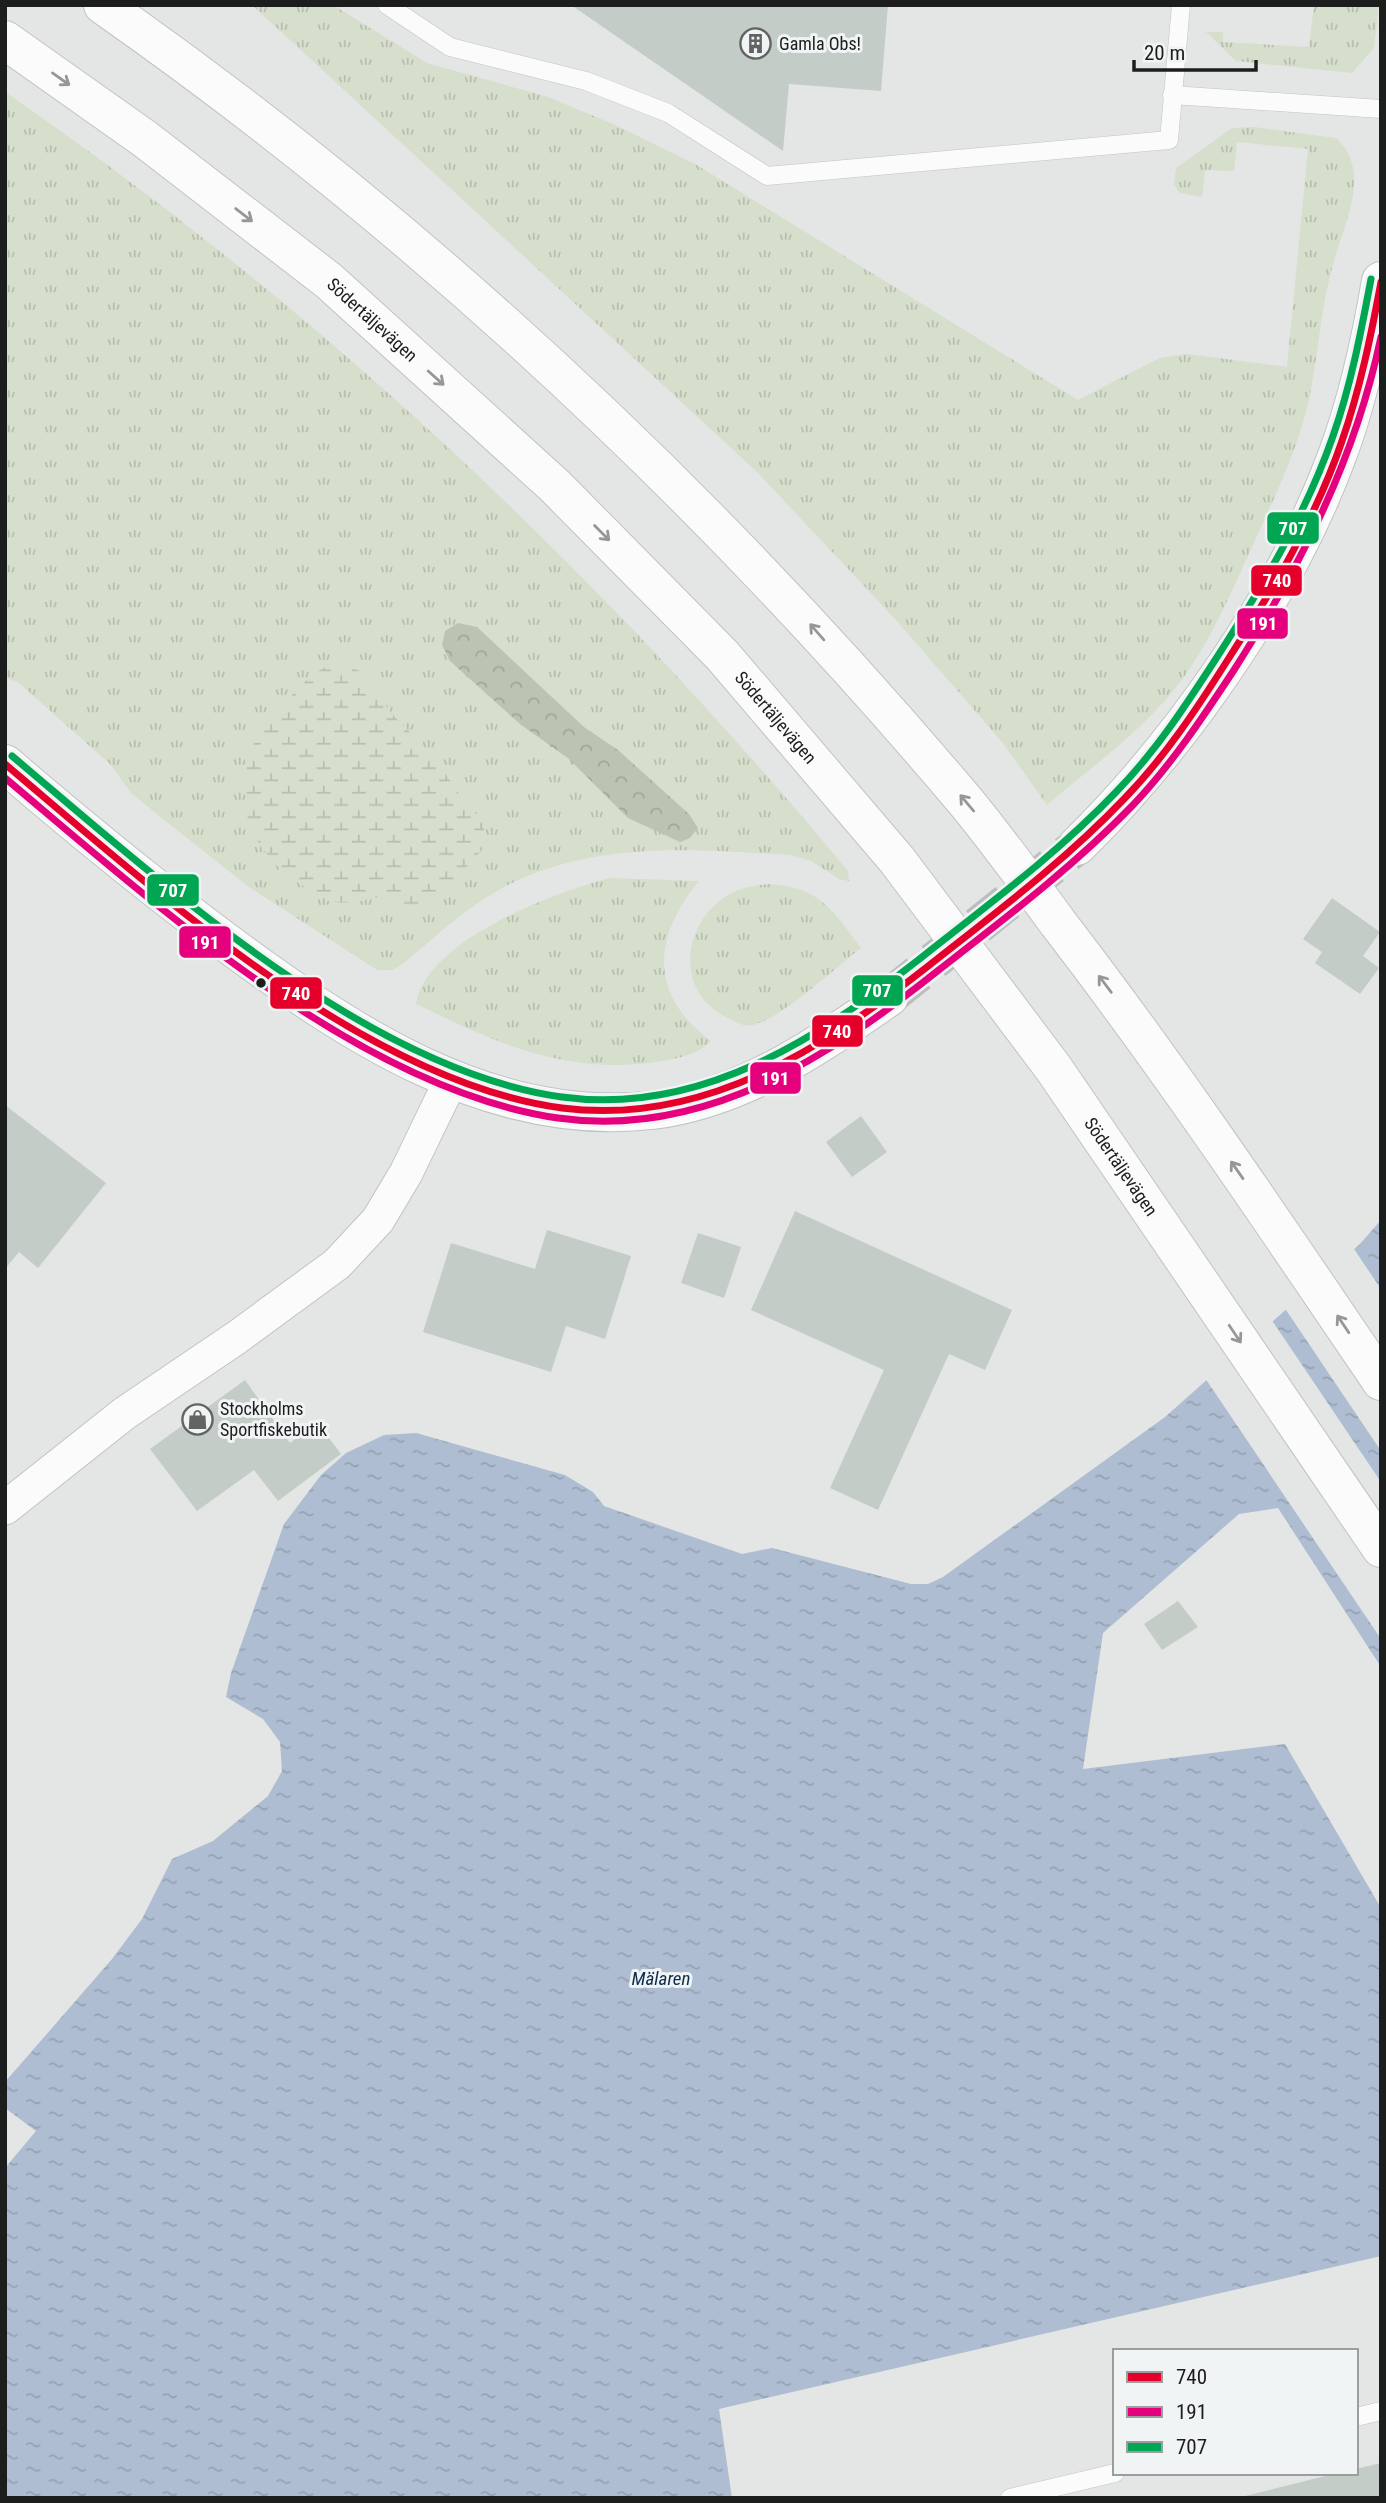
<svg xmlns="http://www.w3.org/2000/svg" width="1386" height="2503" font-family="'Roboto Condensed',sans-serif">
<defs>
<pattern id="grass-tufts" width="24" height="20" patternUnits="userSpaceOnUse" patternTransform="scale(1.75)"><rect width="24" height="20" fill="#d6decc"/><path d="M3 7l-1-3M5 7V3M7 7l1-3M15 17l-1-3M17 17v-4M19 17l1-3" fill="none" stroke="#b7beaf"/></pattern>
<pattern id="forest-crowns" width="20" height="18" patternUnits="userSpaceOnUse" patternTransform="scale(1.75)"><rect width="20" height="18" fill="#bbc3b1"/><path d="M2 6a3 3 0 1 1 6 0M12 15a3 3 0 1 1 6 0" fill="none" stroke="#a0a798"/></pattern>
<pattern id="wetland-marsh" width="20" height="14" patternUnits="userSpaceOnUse" patternTransform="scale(1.75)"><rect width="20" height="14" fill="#d6decc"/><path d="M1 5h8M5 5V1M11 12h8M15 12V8" fill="none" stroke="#b7beaf"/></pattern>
<pattern id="water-ripples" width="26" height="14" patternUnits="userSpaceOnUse" patternTransform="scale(1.75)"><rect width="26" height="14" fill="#aebdd1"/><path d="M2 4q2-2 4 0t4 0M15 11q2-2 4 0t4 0" fill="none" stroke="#95a2b3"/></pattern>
</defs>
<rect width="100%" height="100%" fill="#e4e6e5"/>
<g fill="url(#grass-tufts)">
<path d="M 252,5 L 333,5 L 427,63 L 548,97 L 613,124 L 695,164 L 1078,400 L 1160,358 L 1187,354 L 1287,367 L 1308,149 L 1237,142 L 1234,171 L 1205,170 L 1202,197 L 1180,193 L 1174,185 L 1176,168 L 1232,128 L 1254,127 L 1336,138 C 1374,172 1342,227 1332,268 C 1320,312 1318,359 1308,404 C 1296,454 1273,500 1252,547 C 1230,595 1207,650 1173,691 C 1138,734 1089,769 1047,805 L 1002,742 L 896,620 L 757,472 Z"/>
<polygon points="1314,5 1379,5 1374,48 1352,73 1236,61 1206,32 1223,32 1223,42 1309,47"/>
<path d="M 5,92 C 322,310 603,576 848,871 L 849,881 L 839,879 L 811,861 L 790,855 C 691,849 587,840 497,891 C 463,910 434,938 404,963 L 393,970 L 377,970 L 249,887 L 168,823 L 131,793 L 110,764 L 19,683 L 5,677 Z"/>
<path d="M 610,878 L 699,881 C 653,936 648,995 711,1041 C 697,1055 676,1059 657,1062 C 565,1075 496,1043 416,1004 C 425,941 555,892 610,878 Z"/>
<path d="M 767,884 C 819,886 832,909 861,948 C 836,967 781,1019 753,1025 C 743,1027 736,1022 728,1018 C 673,993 682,920 730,894 C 742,887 754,886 767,884 Z"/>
</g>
<polygon fill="url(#forest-crowns)" points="458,623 477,627 584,727 618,750 689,814 698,828 690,838 680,842 628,818 569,759 520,724 450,661 442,645 445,631"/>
<polygon fill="url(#wetland-marsh)" points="333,663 358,670 393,715 434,757 461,797 484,823 484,848 454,880 414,908 398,906 382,896 353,903 330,902 285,875 261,847 249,825 245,802 245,755 293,694 313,674"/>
<polygon fill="url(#water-ripples)" points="1381,1220 1381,1667 1278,1508 1239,1514 1103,1633 1083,1769 1285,1744 1381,1908 1381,2256 719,2409 732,2498 5,2498 5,2168 36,2131 5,2108 5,2082 112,1959 142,1919 172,1859 213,1841 268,1796 282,1771 280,1742 263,1719 226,1697 231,1673 284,1524 321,1475 346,1453 384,1435 416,1433 565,1475 593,1492 604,1506 742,1554 772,1548 911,1584 928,1584 943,1577 1165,1417 1360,1244"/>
<g fill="#e4e6e5">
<polygon points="1352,1246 1381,1289 1381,1451 1284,1307"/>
<polygon points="1271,1319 1381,1482 1381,1639 1205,1378"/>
</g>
<g fill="#c4ccc7">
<polygon points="571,5 888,5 881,91 789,84 783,151"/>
<polygon points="1332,898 1380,932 1363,956 1379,968 1360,994 1315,963 1322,952 1303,939"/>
<polygon points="5,1105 106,1183 38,1268 19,1252 5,1269"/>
<polygon points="861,1116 887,1152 852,1177 826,1142"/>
<polygon points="795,1211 1012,1310 985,1370 949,1354 878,1510 830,1488 884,1370 751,1310"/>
<polygon points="547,1230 631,1256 605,1339 566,1326 551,1372 423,1332 451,1243 535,1269"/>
<polygon points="698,1233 741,1247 724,1298 681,1283"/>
<polygon points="245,1380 290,1443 317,1422 341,1454 278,1501 254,1470 197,1511 150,1449"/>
<polygon points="1178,1601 1198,1627 1162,1650 1144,1624"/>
<polygon points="1381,2463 1381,2498 1237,2498 1337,2473 1356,2473 1356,2469"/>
</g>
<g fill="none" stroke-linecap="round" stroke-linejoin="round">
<polyline stroke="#bcbebd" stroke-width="38" stroke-dasharray="38 19" stroke-linecap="butt" points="889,997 1077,846"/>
<defs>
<g id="lane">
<polyline points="387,5 450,47 586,81 668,113 767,176 1169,140 1181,5"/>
<polyline points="1172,95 1381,109"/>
<polyline points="1356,2417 1381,2411"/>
<polyline points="1010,2498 1115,2473"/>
</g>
<polyline id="street" points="5,1508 125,1413 236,1338 337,1264 378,1220 406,1173 451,1080"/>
<g id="secondary">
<path d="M 5,764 C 76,825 148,884 223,940 C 347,1032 490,1129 653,1110 C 741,1099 819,1046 889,997"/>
<path d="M 1077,846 C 1181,744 1286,594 1337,456 C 1358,400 1371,340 1381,281"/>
</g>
<g id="highway">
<path d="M 103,5 C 424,230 713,502 966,802 C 998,841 1028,882 1058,923 C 1172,1071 1276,1226 1381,1381"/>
<path id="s1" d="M 5,40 L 145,139 L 329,281 L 555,486 L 722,655 L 897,860 L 1054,1069 L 1381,1548"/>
</g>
</defs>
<use href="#lane" stroke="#c1c3c2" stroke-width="19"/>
<use href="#street" stroke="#c1c3c2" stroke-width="35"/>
<use href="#secondary" stroke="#c1c3c2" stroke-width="40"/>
<use href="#highway" stroke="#c1c3c2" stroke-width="40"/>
<use href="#lane" stroke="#fbfbfb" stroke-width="18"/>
<use href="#street" stroke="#fbfbfb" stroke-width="33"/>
<use href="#secondary" stroke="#fbfbfb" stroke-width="38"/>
<use href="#highway" stroke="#fbfbfb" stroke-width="38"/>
<defs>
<path id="bus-1" d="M 5,764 C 153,889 365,1082 562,1108 C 702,1126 821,1050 927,967 C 994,914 1064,862 1124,799 C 1164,758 1196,710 1227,661 C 1272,591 1315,520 1342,441 C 1360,389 1371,336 1381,282"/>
<path id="bus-2" d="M 5,778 C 156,905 359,1089 558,1118 C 705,1139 831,1056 940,969 C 1007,917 1074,866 1133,805 C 1172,764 1203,717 1234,670 C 1301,565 1355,460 1381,337"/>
<path id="bus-3" d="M 12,756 C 159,880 367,1070 562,1097 C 700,1116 819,1038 922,957 C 989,904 1058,853 1117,791 C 1157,750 1188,702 1219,654 C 1263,585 1306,514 1333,436 C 1351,385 1361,332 1371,279"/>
</defs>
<use href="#bus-1" stroke="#f0f4f4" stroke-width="12"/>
<use href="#bus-2" stroke="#f0f4f4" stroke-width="12"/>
<use href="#bus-3" stroke="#f0f4f4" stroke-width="12"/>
<use href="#bus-1" stroke="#e4002b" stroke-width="7"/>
<use href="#bus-2" stroke="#e5007d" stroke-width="7"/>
<use href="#bus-3" stroke="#00a651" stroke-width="7"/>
</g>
<defs><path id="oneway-shaft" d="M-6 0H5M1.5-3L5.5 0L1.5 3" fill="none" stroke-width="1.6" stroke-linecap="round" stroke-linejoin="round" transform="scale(1.75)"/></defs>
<g stroke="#979797">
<use href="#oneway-shaft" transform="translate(61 79) rotate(35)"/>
<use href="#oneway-shaft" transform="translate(244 215) rotate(38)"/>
<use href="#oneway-shaft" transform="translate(436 378) rotate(42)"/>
<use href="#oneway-shaft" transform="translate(602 533) rotate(45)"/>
<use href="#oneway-shaft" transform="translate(817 632) rotate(-131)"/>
<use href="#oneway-shaft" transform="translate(967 803) rotate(-130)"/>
<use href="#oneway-shaft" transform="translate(1105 984) rotate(-127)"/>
<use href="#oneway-shaft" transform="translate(1237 1170) rotate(-125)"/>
<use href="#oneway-shaft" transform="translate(1343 1324) rotate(-124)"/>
<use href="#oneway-shaft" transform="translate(1235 1334) rotate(56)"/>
</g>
<defs>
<symbol id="building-ring" viewBox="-11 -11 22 22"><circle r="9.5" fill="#f0f4f4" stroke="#626363" stroke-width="1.5"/><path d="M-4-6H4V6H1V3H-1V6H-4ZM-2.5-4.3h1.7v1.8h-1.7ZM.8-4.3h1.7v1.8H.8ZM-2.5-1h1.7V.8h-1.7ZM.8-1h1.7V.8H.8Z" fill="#626363"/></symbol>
<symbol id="shop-ring" viewBox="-11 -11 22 22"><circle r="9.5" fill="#f0f4f4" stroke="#626363" stroke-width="1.5"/><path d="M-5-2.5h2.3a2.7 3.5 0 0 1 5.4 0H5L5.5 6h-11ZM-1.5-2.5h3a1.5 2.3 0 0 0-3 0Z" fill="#626363"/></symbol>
</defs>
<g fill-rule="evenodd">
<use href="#building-ring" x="738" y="26" width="35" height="35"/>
<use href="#shop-ring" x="180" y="1402" width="35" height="35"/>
</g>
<circle fill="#1c1d1d" stroke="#f0f4f4" stroke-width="2.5" cx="261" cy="983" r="6"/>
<g text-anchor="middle" stroke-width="6" stroke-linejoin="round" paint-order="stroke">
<g font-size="18" fill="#1c1d1d" stroke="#f0f4f4" text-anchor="start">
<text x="779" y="50">Gamla Obs!</text>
<text x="220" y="1415">Stockholms<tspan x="220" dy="21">Sportfiskebutik</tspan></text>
</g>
<g font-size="18" fill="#1c1d1d" stroke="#f0f4f4">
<text dy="6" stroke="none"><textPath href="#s1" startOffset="462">Södertäljevägen</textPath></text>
<text dy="6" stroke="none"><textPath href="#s1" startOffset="1029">Södertäljevägen</textPath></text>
<text dy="6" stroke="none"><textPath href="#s1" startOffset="1596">Södertäljevägen</textPath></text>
</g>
<g font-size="19" font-style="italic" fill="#0d2a50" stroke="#f0f4f4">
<text x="661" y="1985">Mälaren</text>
</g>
</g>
<g stroke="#f0f4f4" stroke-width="2.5">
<rect x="1266" y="511" width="54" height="34" rx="7" fill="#00a651"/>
<rect x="1250" y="564" width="53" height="33" rx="7" fill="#e4002b"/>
<rect x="1236" y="607" width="53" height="33" rx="7" fill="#e5007d"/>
<rect x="146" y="873" width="54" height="34" rx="7" fill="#00a651"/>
<rect x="178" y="925" width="54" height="34" rx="7" fill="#e5007d"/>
<rect x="851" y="974" width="53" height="33" rx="7" fill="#00a651"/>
<rect x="269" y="976" width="54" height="34" rx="7" fill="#e4002b"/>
<rect x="811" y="1014" width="53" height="34" rx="7" fill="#e4002b"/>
<rect x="749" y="1061" width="53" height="34" rx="7" fill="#e5007d"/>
</g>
<g font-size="19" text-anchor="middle" font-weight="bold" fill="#fff">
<text x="1293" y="535">707</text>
<text x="1277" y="587">740</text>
<text x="1263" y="630">191</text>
<text x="173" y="897">707</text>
<text x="205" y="949">191</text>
<text x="877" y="997">707</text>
<text x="296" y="1000">740</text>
<text x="837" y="1038">740</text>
<text x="775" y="1085">191</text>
</g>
<rect width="1386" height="2503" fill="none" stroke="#1c1d1d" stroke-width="14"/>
<rect x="1113" y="2349" width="245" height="126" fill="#f0f4f4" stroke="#9b9e9e" stroke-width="2"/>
<rect x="1127" y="2372" width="35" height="10" fill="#e4002b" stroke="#9b9e9e" stroke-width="2"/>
<text x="1176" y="2384" font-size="21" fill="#1c1d1d">740</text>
<rect x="1127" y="2407" width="35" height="10" fill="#e5007d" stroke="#9b9e9e" stroke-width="2"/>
<text x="1176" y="2419" font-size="21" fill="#1c1d1d">191</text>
<rect x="1127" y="2442" width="35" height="10" fill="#00a651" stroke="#9b9e9e" stroke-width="2"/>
<text x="1176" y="2454" font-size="21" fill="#1c1d1d">707</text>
<path d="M1134 60v10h122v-10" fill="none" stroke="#1c1d1d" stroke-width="3.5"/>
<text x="1144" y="60" font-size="21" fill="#1c1d1d" stroke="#f0f4f4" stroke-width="5" paint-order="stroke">20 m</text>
</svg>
